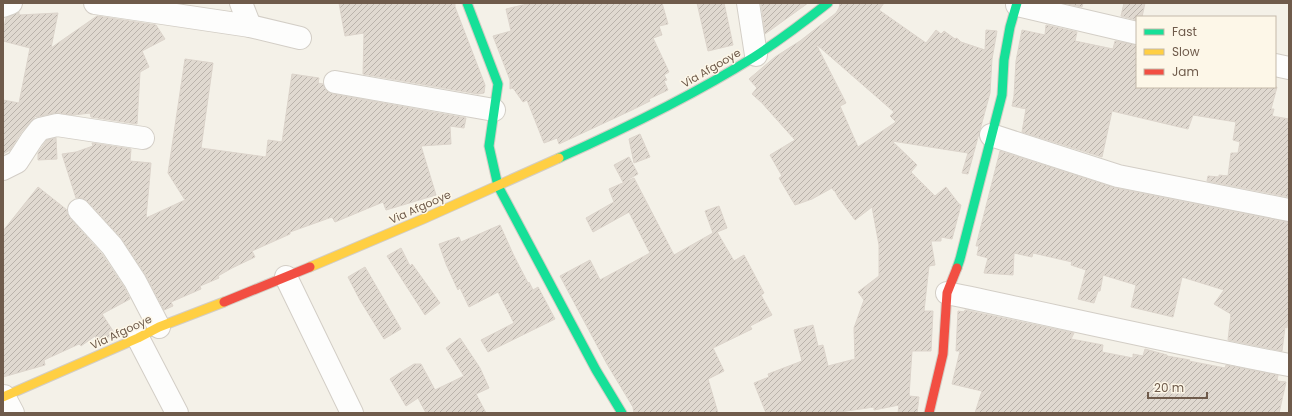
<svg xmlns="http://www.w3.org/2000/svg" width="1292" height="416" font-family="Poppins,sans-serif">
<defs>
<pattern id="building-hatch" width="6" height="6" patternUnits="userSpaceOnUse"><rect width="6" height="6" fill="#e0d9d0"/><path d="M-1 1l2-2M0 6l6-6M5 7l2-2" fill="none" stroke="#bab3ab"/></pattern>
</defs>
<rect width="100%" height="100%" fill="#f4f1e8"/>
<g fill="url(#building-hatch)" stroke="#dcd4cb" fill-rule="evenodd">
<polygon points="339,3 455,3 455,7 485,85 484,93 478,94 363,74 364,33 345,36"/>
<polygon points="531,3 662,3 668,24 659,26 662,35 653,38 669,72 664,75 667,80 664,81 668,90 649,99 650,101 632,110 559,144 557,138 544,143 527,100 523,102 513,88 510,89 510,80 493,36 511,31 506,9"/>
<polygon points="697,3 724,3 733,45 708,51"/>
<polygon points="761,3 808,3 765,34"/>
<path d="M 840,3 L 884,3 L 879,10 L 926,43 L 936,30 L 941,34 L 944,31 L 955,39 L 957,38 L 961,42 L 985,50 L 986,30 L 997,31 L 992,59 L 990,93 L 968,174 L 962,173 L 968,153 L 892,141 L 917,165 L 911,172 L 935,196 L 946,187 L 959,204 L 961,205 L 952,239 L 941,237 L 941,241 L 931,241 L 935,265 L 929,266 L 924,311 L 933,311 L 931,351 L 912,351 L 909,396 L 919,397 L 917,413 L 898,413 L 899,405 L 874,410 L 874,407 L 833,413 L 766,413 L 754,383 L 769,377 L 768,374 L 802,361 L 794,330 L 813,325 L 818,346 L 823,345 L 828,366 L 855,359 L 854,328 L 864,300 L 858,292 L 879,276 L 879,245 L 872,207 L 855,220 L 838,197 L 835,191 L 834,191 L 832,188 L 812,199 L 795,205 L 779,178 L 782,176 L 770,155 L 795,140 L 762,103 L 752,94 L 757,88 L 749,79 L 775,57 L 800,41 L 836,13 L 839,8 ZM 816,44 L 894,112 L 890,116 L 896,122 L 858,147 L 840,106 L 846,103 Z"/>
<polygon points="1063,3 1083,3 1082,7"/>
<polygon points="1124,3 1145,3 1142,17 1137,17 1137,20 1121,16"/>
<polygon points="19,12 19,15 58,13 51,48 97,16 156,25 165,39 142,51 149,67 140,72 137,124 91,117 90,113 74,115 54,113 36,117 36,116 22,131 10,150 3,154 3,100 19,103 30,48 3,41 3,32 6,18"/>
<polygon points="1046,25 1077,32 1075,41 1113,49 1115,41 1137,45 1137,87 1277,87 1271,109 1274,109 1272,116 1289,119 1289,197 1207,181 1208,176 1219,177 1219,175 1228,176 1231,153 1238,153 1240,142 1233,140 1236,122 1193,115 1188,129 1112,111 1102,157 1022,132 1026,109 1012,106 1014,96 1016,61 1022,30 1045,35"/>
<polygon points="185,59 213,63 201,148 266,157 268,140 282,142 292,74 319,78 318,83 323,84 327,91 333,94 466,118 464,128 450,126 451,144 421,146 436,195 386,210 383,202 335,222 332,217 290,232 290,234 252,251 255,257 232,268 218,276 219,278 200,286 201,289 171,302 173,306 164,310 145,274 121,238 88,202 82,198 76,198 62,154 76,152 93,146 92,143 131,149 130,161 151,163 146,218 185,200 168,173"/>
<polygon points="640,134 650,157 634,163 629,139"/>
<polygon points="56,138 57,159 38,160 38,153 47,140"/>
<polygon points="1000,151 1116,188 1289,222 1289,316 1287,328 1285,327 1282,351 1228,340 1231,314 1214,304 1224,290 1182,277 1173,317 1131,307 1136,285 1103,275 1100,291 1098,291 1094,303 1078,299 1086,270 1071,265 1072,262 1033,253 1032,257 1014,253 1013,275 984,273 988,258 977,255 979,246 976,246"/>
<polygon points="629,157 638,174 623,182 614,165"/>
<polygon points="634,178 674,255 713,233 705,211 719,206 727,228 717,232 734,261 744,255 764,293 761,295 772,315 750,326 752,329 713,348 724,371 708,379 718,413 634,413 633,407 607,364 560,276 590,260 600,280 650,253 629,212 593,232 586,218 614,202 609,189"/>
<polygon points="38,187 67,210 67,213 70,218 102,254 124,287 130,299 102,314 115,334 113,335 98,342 95,336 81,346 79,344 44,360 45,365 3,377 3,231"/>
<polygon points="500,225 514,256 528,283 529,282 533,290 538,287 555,319 488,352 481,340 514,323 498,292 469,307 460,288 458,290 446,264 439,244 459,237 461,242"/>
<polygon points="401,248 410,266 412,264 440,303 425,315 387,256"/>
<polygon points="365,267 401,329 384,339 360,300 348,277"/>
<polygon points="965,310 1074,333 1071,339 1103,345 1102,352 1133,358 1133,354 1143,356 1145,349 1167,355 1167,356 1190,360 1189,361 1225,368 1226,365 1278,375 1277,381 1286,382 1279,413 975,413 982,391 952,384 960,351 956,351 958,311 964,312"/>
<polygon points="460,338 480,368 489,388 476,394 486,413 426,413 418,398 406,406 390,379 414,364 421,364 435,390 464,376 446,348"/>
</g>
<g fill="none" stroke-linecap="round" stroke-linejoin="round">
<defs>
<g id="street">
<polyline points="95,3 250,26 300,38"/>
<polyline points="241,3 250,26"/>
<polyline points="748,3 756,55"/>
<polyline points="1017,5 1137,33"/>
<polyline points="3,6 11,3"/>
<polyline points="1275,65 1289,68"/>
<polyline points="335,82 494,110"/>
<polyline points="991,135 1118,176 1289,210"/>
<polyline points="3,169 17,162 32,139 40,129 57,125 143,138"/>
<polyline points="79,210 112,246 135,281 159,327"/>
<polyline points="286,277 352,413"/>
<path d="M 947,293 C 1061,317 1175,343 1289,365"/>
<polyline points="138,338 177,413"/>
<polyline points="4,396 13,413"/>
</g>
<g id="fast">
<polyline points="467,3 498,84 489,146 498,186 596,370 622,413"/>
<path d="M 559,158 C 626,128 692,96 754,57 C 780,40 804,22 828,3"/>
<polyline points="957,268 960,259 1002,95 1004,60 1010,27 1017,3"/>
</g>
<g id="slow">
<polyline points="310,267 423,219 559,158"/>
<polyline points="3,397 138,338 159,327 224,302"/>
</g>
<g id="jam">
<polyline points="224,302 310,267"/>
<polyline points="929,413 943,354 947,293 957,268"/>
</g>
</defs>
<use href="#street" stroke="#d3cec6" stroke-width="24"/>
<use href="#fast" stroke="#d3cdc4" stroke-width="11"/>
<use href="#slow" stroke="#d3cdc4" stroke-width="11"/>
<use href="#jam" stroke="#d3cdc4" stroke-width="11"/>
<use href="#street" stroke="#fdfdfc" stroke-width="22"/>
<use href="#fast" stroke="#16e098" stroke-width="9"/>
<use href="#slow" stroke="#ffcf43" stroke-width="9"/>
<use href="#jam" stroke="#f24e42" stroke-width="9"/>
</g>
<g text-anchor="middle" stroke-width="3" stroke-linejoin="round" paint-order="stroke">
<g font-size="11" fill="#6f5b4b" stroke="#fdf7e8">
<text transform="translate(711 68) rotate(-30)" y="4">Via Afgooye</text>
<text transform="translate(420 207) rotate(-24)" y="4">Via Afgooye</text>
<text transform="translate(121 332) rotate(-25)" y="4">Via Afgooye</text>
</g>
</g>
<rect width="1292" height="416" fill="none" stroke="#6f5b4b" stroke-width="8"/>
<rect x="1136" y="16" width="140" height="72" fill="#fdf7e8" stroke="#c4b9a9"/>
<rect x="1144" y="29" width="20" height="6" fill="#16e098" stroke="#c4b9a9"/>
<text x="1172" y="36" font-size="12" fill="#6f5b4b">Fast</text>
<rect x="1144" y="49" width="20" height="6" fill="#ffcf43" stroke="#c4b9a9"/>
<text x="1172" y="56" font-size="12" fill="#6f5b4b">Slow</text>
<rect x="1144" y="69" width="20" height="6" fill="#f24e42" stroke="#c4b9a9"/>
<text x="1172" y="76" font-size="12" fill="#6f5b4b">Jam</text>
<path d="M1148 392v6h59v-6" fill="none" stroke="#6f5b4b" stroke-width="2"/>
<text x="1154" y="392" font-size="12" fill="#6f5b4b" stroke="#fdf7e8" stroke-width="3" paint-order="stroke">20 m</text>
</svg>
